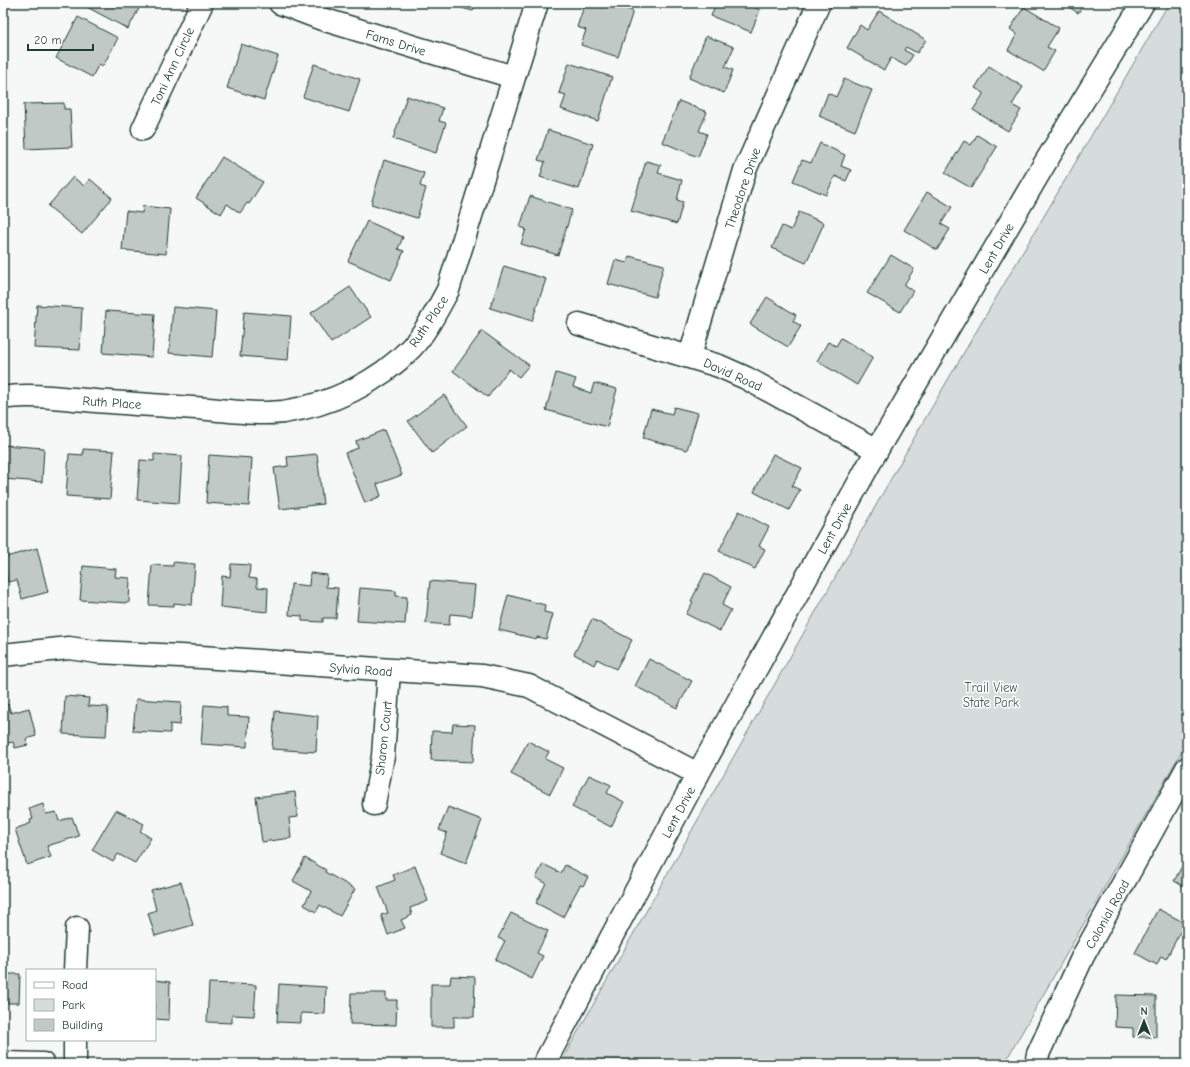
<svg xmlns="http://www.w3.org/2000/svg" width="1190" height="1067" font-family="'Comic Neue',sans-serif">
<rect width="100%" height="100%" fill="#f6f7f7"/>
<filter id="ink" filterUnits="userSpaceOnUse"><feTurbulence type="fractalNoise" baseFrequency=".025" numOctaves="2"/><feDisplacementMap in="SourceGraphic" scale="8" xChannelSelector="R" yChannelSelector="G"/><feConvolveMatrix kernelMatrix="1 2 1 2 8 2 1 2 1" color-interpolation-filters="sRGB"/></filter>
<g filter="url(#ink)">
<polygon fill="#d6dcdb" stroke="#7a8c88" points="1169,3 1187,3 1187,742 1004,1064 798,1064 563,1058 922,424"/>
<g fill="#c0c9c6" stroke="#1f3d34">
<polygon points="89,3 142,3 128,29 87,7"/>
<polygon points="443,3 476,3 473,11"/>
<polygon points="585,3 610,3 633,11 618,57 581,45 586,30 577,27"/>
<polygon points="716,3 752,3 751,6 760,10 751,32 711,16"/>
<polygon points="1063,3 1085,3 1078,13"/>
<polygon points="1024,7 1059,28 1047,47 1055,51 1043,71 1008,50 1017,34 1010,29"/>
<polygon points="879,11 926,40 917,53 906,47 904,50 913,55 906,66 891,58 884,70 847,48 860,25 867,30"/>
<polygon points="78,17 118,38 103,66 99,64 92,77 56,58"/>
<polygon points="706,36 734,47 725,67 733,70 724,93 689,78"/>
<polygon points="241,44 278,56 264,100 227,88"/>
<polygon points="569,63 612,77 598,121 561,109 566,95 559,93"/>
<polygon points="314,64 360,79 349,112 303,97"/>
<polygon points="989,66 1023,87 1012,105 1021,110 1008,131 973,110 984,93 975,88"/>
<polygon points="844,79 872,90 855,131 819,116 828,93 836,97"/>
<polygon points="407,96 443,108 439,121 446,123 436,153 393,139"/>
<polygon points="679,101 707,112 699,131 707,134 698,157 662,142"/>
<polygon points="64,103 64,109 70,109 72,147 26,149 24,104"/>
<polygon points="548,130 593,144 579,189 540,177 545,162 538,160"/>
<polygon points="977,135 997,147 971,188 945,173 964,141 971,145"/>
<polygon points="820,143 845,155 841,166 851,170 846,181 835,176 826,195 793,181 802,160 811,163"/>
<polygon points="222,157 263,182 249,204 247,203 240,213 227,204 221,214 196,198"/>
<polygon points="384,160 424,173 420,186 426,188 417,218 371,204"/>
<polygon points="646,161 661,165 658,173 682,180 677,200 683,202 677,224 631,211"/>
<polygon points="73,177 84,186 90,179 112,198 82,234 48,206"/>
<polygon points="927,192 952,207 941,224 950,229 937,250 904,230"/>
<polygon points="530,196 572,210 558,255 521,244 526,229 520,227"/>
<polygon points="143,206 170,209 166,254 122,250 126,211 142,213"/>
<polygon points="799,212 824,223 806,263 772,248 782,226 791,230"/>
<polygon points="367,221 403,237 398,249 404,251 391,280 348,261"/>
<polygon points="891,255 914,269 904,285 913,291 900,312 867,293"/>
<polygon points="629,256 664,265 655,297 608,284 615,260 627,263"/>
<polygon points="504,266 546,279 532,321 490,308"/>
<polygon points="350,287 371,317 331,343 311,313"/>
<polygon points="767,297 796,315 793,321 801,326 788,347 750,324"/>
<polygon points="37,305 82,308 80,350 34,348"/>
<polygon points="173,307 216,311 212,357 169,353"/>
<polygon points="106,311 155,314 152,357 103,353"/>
<polygon points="244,312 291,316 288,360 240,356"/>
<polygon points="482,331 529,365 519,377 509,369 488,397 453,371"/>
<polygon points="841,338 873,357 857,385 817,361 828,342 836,346"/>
<polygon points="556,373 576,379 573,387 591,393 594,383 617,389 607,427 546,410"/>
<polygon points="444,395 467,426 432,453 408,421"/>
<polygon points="674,407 698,413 687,450 643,438 651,409 672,414"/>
<polygon points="384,430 402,475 377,484 381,496 365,503 345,453 358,448 356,441"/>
<polygon points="3,445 44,448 42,482 3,479"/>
<polygon points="83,449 114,451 110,499 66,496 69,454 83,455"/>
<polygon points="154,454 182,456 179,503 137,500 140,460 154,461"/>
<polygon points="317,454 323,504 280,509 274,468 288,466 287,457"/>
<polygon points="773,454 802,468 792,486 800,490 789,510 754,492"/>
<polygon points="209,455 252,458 249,506 206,503"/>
<polygon points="739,511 769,527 759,546 765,549 755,569 719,551"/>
<polygon points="37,548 48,592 22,599 17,580 8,582 3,558"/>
<polygon points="173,562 195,564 192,605 174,603 174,606 149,605 152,565 173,566"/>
<polygon points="231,564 250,565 249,578 257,579 257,587 268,588 267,612 220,607 222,576 230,577"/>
<polygon points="83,566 116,569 115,577 130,578 129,603 80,600"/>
<polygon points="310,573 327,575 326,587 338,588 336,618 323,618 323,622 302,621 302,616 289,615 291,584 309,586"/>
<polygon points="705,573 731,587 722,605 731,610 720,631 686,614 693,602 691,601"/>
<polygon points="430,581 475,585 472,616 450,614 449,625 426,623"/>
<polygon points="360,588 396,591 396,596 407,597 405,624 357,621"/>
<polygon points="508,595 545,605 544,612 553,614 546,639 537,637 536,639 499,630"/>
<polygon points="592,619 632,640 616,669 597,659 594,665 574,654"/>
<polygon points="649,659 692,681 677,708 635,686"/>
<polygon points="65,696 89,698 88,706 108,707 106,736 63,734"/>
<polygon points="136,699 181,702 180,725 170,724 170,733 133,731"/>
<polygon points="8,704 11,713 29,708 36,736 26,739 28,745 15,748 13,742 3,744 3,706"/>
<polygon points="204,705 227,707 227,716 249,717 247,747 201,744"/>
<polygon points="275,711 318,716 316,752 272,749"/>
<polygon points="453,724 475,725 473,762 431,760 432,731 452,732"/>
<polygon points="528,741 549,752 545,759 563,768 550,794 511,774"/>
<polygon points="589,775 611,785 607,793 624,802 611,827 572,807"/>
<polygon points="295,792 298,817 289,818 291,838 262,842 256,797"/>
<polygon points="43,804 46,814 56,812 59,821 72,817 79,836 47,846 51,857 27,865 15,829 31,823 30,820 33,819 29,809"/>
<polygon points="448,807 482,820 466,863 440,853 447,833 439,830"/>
<polygon points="116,810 144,824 140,831 151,838 135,863 118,854 113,862 92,850"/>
<polygon points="1187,857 1187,888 1174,881"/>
<polygon points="305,858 326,870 325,872 355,889 340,916 320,905 316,912 304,905 311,891 293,881"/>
<polygon points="543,864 561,873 565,865 588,877 583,886 580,885 563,917 536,903 546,883 536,878"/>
<polygon points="415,866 428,901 410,908 412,915 401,920 405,928 388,935 381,915 388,913 378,887 395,880 393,875"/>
<polygon points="181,882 193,925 155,936 148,913 156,910 151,890"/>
<polygon points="1158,909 1185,923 1166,959 1161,956 1157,965 1135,953"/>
<polygon points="511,913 548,931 537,953 543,956 532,979 495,960 505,941 498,938"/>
<polygon points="3,974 20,974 19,1003 3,1003"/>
<polygon points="451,976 475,977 474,1017 454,1017 454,1027 431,1027 431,984 450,984"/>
<polygon points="155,980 170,982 169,1020 155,1019"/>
<polygon points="209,983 256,985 254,1016 232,1015 232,1023 207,1022"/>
<polygon points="279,984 326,987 325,1014 301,1013 301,1023 277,1022"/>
<polygon points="351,993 386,993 386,1000 397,1000 396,1025 350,1024"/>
<polygon points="1116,995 1156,996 1156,1037 1133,1037 1133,1028 1115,1027"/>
</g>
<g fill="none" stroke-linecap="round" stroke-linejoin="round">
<defs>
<g id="minor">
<polyline points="280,3 322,19 513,77"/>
<polyline points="143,129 202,3"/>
<polyline points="579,324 719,366 746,378 877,450"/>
<polyline points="690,356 745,170 819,3"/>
<path d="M 3,398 C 29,393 69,399 96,401 C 133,404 170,406 208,409 C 232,411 259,415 283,412 C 330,405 378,383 411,348 C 426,332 437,310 448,290 L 537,3"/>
<polyline points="3,655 69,648 97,652 201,657 482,676 529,686 698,774"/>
<polyline points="374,804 383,756 389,671"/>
<polyline points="75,970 77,928"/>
<polyline points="75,1040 75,1064"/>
<polyline points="544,1064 698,774 877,450 1045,163 1143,3"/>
<polyline points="1036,1064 1038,1054 1083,956 1187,768"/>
</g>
<polyline id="tertiary" points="3,1063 43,1064"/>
</defs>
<use href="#minor" stroke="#1f3d34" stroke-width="25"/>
<use href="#tertiary" stroke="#1f3d34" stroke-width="25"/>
<use href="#minor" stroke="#fff" stroke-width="22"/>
<use href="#tertiary" stroke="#fff" stroke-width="22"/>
</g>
</g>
<g text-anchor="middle" stroke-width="3" stroke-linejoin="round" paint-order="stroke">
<g font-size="13" fill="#1f3d34" stroke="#fff">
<text transform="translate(396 42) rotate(17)" y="5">Fams Drive</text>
<text transform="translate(172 66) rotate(-65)" y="5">Toni Ann Circle</text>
<text transform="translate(742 188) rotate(-71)" y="5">Theodore Drive</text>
<text transform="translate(996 248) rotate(-60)" y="5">Lent Drive</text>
<text transform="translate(428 321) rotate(-56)" y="5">Ruth Place</text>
<text transform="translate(733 374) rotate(24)" y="5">David Road</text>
<text transform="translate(112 402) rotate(4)" y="5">Ruth Place</text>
<text transform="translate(834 528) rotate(-61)" y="5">Lent Drive</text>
<text transform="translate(361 669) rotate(4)" y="5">Sylvia Road</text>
<text transform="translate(383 738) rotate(-84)" y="5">Sharon Court</text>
<text transform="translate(678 812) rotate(-62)" y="5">Lent Drive</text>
<text transform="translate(1107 914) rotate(-61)" y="5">Colonial Road</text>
</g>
<g font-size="13" fill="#445d55" stroke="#fff">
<text x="991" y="692">Trail View<tspan x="991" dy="15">State Park</tspan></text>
</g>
</g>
<rect width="1190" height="1067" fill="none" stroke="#fff" stroke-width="16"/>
<rect x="8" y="8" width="1174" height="1051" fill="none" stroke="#1f3d34" stroke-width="1.5" filter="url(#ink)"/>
<rect x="26" y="969" width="130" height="72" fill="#ffffff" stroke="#a5b1ae"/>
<rect x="34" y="982" width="20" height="6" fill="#ffffff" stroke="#a5b1ae"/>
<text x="62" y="989" font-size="12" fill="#1f3d34">Road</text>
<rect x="34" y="999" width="20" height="12" fill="#d6dcdb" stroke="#a5b1ae"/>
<text x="62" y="1009" font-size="12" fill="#1f3d34">Park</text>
<rect x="34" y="1019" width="20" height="12" fill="#c0c9c6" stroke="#a5b1ae"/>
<text x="62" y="1029" font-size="12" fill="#1f3d34">Building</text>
<g transform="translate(1144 1021)" stroke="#ffffff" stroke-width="3" paint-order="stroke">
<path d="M0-3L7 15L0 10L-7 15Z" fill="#1f3d34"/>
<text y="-6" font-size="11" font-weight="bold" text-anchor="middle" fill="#1f3d34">N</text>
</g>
<path d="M28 44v6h65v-6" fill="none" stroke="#1f3d34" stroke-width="2"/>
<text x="34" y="44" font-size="12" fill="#1f3d34" stroke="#ffffff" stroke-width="3" paint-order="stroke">20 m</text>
</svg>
